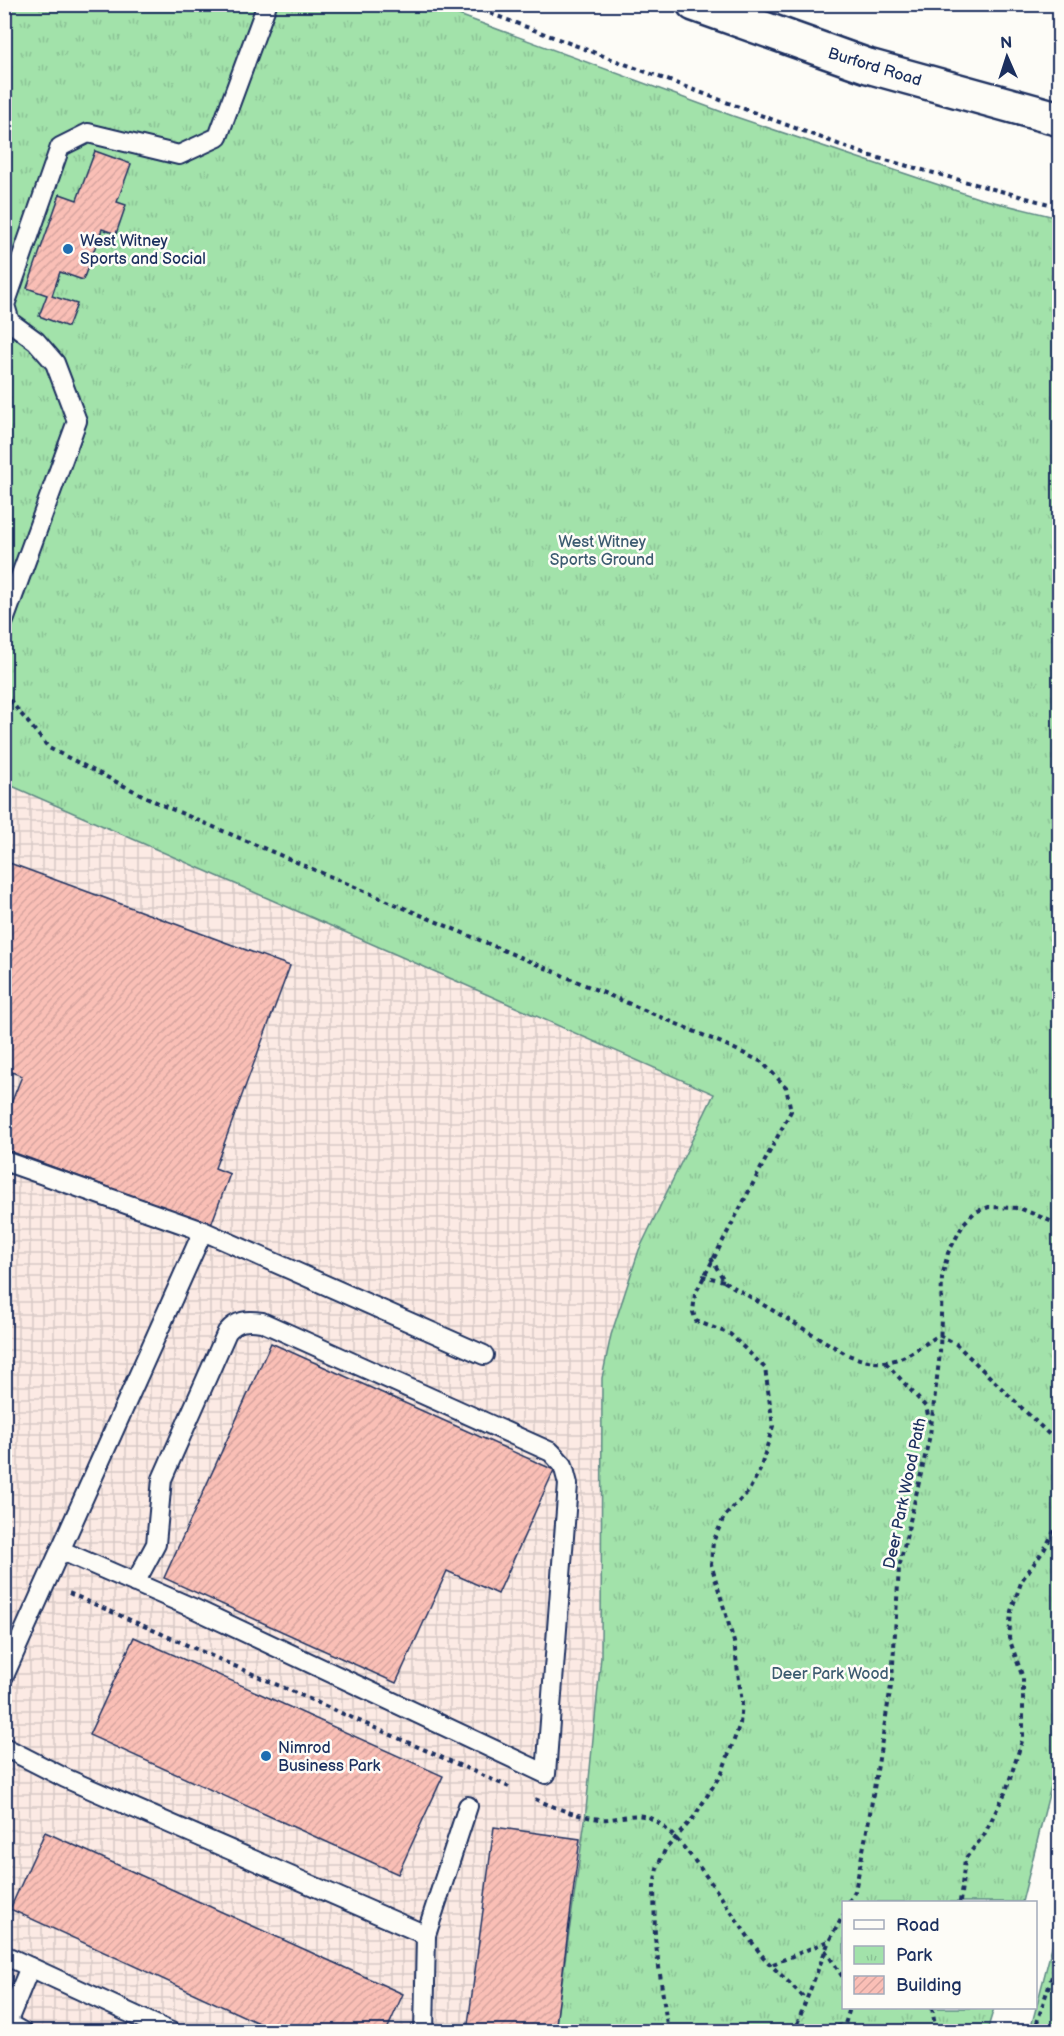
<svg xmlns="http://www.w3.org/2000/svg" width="1064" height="2036" font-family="'Balsamiq Sans',sans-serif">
<defs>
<pattern id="industrial-grid" width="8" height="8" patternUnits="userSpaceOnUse" patternTransform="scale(1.5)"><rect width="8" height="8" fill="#fceae4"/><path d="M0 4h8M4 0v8" fill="none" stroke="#d7c9c6"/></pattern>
<pattern id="park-tufts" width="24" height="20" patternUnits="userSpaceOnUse" patternTransform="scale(1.5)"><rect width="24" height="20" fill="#a2e2aa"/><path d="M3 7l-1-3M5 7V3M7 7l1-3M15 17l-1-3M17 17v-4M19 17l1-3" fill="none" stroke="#8bc295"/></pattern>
<pattern id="building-hatch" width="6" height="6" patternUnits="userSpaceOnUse" patternTransform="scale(1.5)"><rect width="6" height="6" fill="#fabfb6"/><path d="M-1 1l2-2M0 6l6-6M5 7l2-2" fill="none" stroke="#d6a49f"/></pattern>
</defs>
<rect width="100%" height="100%" fill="#fdfcf7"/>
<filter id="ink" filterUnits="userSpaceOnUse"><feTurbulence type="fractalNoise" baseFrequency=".0167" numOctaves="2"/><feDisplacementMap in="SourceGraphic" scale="12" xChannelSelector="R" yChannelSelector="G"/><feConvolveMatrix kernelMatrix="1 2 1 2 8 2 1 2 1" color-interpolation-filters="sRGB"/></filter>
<g filter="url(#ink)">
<polygon fill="url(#industrial-grid)" points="4,783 714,1094 639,1250 611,1335 602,1378 601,1657 585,1820 555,2031 5,2031"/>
<polygon fill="#a2e2aa" stroke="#5e8884" stroke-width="1.5" points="1059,1920 1059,2031 1030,2031"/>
<polygon fill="url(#park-tufts)" stroke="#5e8884" stroke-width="1.5" points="5,5 432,5 733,116 978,198 1059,218 1059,1754 1022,1902 844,1902 844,2008 994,2008 987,2031 555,2031 585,1820 601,1657 602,1378 611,1335 639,1250 714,1094 5,783"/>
<g fill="url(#building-hatch)" stroke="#1b2f5e" stroke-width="1.5">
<polygon points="95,151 131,164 117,202 126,205 116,234 102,229 83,280 60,272 52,296 77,304 68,327 39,316 47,295 27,288 60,194 77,200"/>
<polygon points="4,861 290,966 215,1168 230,1174 211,1225 4,1149 4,1121 22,1076 4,1069"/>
<polygon points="271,1343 554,1470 498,1594 447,1571 396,1683 164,1578"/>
<polygon points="134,1637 443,1776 398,1874 89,1735"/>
<polygon points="494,1827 580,1839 555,2032 467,2032"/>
<polygon points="45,1832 403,1994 386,2032 278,2032 10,1909"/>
</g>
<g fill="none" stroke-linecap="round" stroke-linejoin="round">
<defs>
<g id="service">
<polyline points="4,621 77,421 55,363 36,341 10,322 5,305 60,147 88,133 179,155 218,137 267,4"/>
<polyline points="4,1161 203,1231 484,1355"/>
<path d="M 60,1550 L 193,1608 L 546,1774 L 568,1484 L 563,1465 L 551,1452 L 262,1322 C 247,1320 237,1320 227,1332 L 162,1479 L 156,1544 L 135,1583"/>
<polyline points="4,1676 203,1231"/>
<polyline points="4,1747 65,1778 426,1935"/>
<polyline points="4,1955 171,2032"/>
<polyline points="23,2032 7,2023 30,1967"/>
<polyline points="424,2032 426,1935 468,1806"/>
</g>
<polyline id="secondary" points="694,4 868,66 1060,119"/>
</defs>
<use href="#service" stroke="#1b2f5e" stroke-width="22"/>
<use href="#secondary" stroke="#1b2f5e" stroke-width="38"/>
<g stroke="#1b2f5e" stroke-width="4" stroke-dasharray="4.5 4.5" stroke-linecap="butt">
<polyline points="465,4 867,155 1060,207"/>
<polyline points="4,693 49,748 162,805 724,1044 762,1062 786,1087 791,1111 695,1294 693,1312 696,1321 730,1334 765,1368 773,1426 760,1470 748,1492 724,1517 713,1542 711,1564 734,1642 742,1703 740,1724 722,1772 694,1817 665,1850 657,1868 654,1887 655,1938 668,2032"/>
<path d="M 711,1258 L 725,1282 L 846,1354 C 889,1372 903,1358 939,1335 L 956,1344 L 1060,1445"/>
<polyline points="702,1276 724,1281"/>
<polyline points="886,1363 926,1407 930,1423"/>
<polyline points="69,1593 509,1787"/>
<path d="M 535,1799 C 558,1809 576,1816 600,1819 C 616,1821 633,1811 650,1818 C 684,1833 735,1921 760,1953 C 773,1969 791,1983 805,1999"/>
<polyline points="849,1902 855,1891 868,1825 892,1680 899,1568 930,1435 940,1353 942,1277 948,1253 964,1223 975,1212 989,1207 1019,1208 1060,1225"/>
<polyline points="960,1902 965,1859 984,1835 1006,1791 1023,1738 1023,1678 1009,1638 1011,1611 1022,1580 1044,1550 1060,1520"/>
<polyline points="825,1950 844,1979"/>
<polyline points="773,1964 828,1941"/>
<polyline points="932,2008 936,2032"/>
<polyline points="794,2032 829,1941 844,1914"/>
<polyline points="820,2032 845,2024 850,2008"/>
<polyline points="1034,2032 1060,1951"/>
</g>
<use href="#service" stroke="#fdfcf7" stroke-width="18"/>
<use href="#secondary" stroke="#fdfcf7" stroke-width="33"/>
</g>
</g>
<g fill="#1f6fb2" stroke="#fdfcf7" stroke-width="2">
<circle cx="68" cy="249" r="6"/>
<circle cx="266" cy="1756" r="6"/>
</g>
<g text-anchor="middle" stroke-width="5" stroke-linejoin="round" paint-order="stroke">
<g font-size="16" fill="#1b2f5e" stroke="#fdfcf7">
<text transform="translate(875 66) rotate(17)" y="6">Burford Road</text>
<text transform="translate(904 1493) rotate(-78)" y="6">Deer Park Wood Path</text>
</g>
<g font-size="16" fill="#1b2f5e" stroke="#fdfcf7" text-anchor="start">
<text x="80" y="246">West Witney<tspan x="80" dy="18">Sports and Social</tspan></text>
<text x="278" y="1753">Nimrod<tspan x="278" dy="18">Business Park</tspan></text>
</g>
<g font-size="16" fill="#3d5c71" stroke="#fdfcf7">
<text x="602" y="547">West Witney<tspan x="602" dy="18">Sports Ground</tspan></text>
<text x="830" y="1679">Deer Park Wood</text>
</g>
</g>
<rect width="1064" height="2036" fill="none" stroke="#fdfcf7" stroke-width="24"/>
<rect x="12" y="12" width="1040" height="2012" fill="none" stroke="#1b2f5e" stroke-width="2" filter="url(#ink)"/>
<rect x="842" y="1901" width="195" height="108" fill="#fdfcf7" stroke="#a3aaba" stroke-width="1.5"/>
<rect x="854" y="1920" width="30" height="9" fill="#fdfcf7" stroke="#a3aaba" stroke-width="1.5"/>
<text x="896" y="1931" font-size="18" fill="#1b2f5e">Road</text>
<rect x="854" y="1946" width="30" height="18" fill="url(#park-tufts)" stroke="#a3aaba" stroke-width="1.5"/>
<text x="896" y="1961" font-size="18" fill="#1b2f5e">Park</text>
<rect x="854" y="1976" width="30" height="18" fill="url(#building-hatch)" stroke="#a3aaba" stroke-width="1.5"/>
<text x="896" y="1991" font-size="18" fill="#1b2f5e">Building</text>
<g transform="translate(1007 57) rotate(357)" stroke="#fdfcf7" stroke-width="4.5" paint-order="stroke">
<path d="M0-4.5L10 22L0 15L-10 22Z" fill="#1b2f5e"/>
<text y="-9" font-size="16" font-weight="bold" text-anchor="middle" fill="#1b2f5e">N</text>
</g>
</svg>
